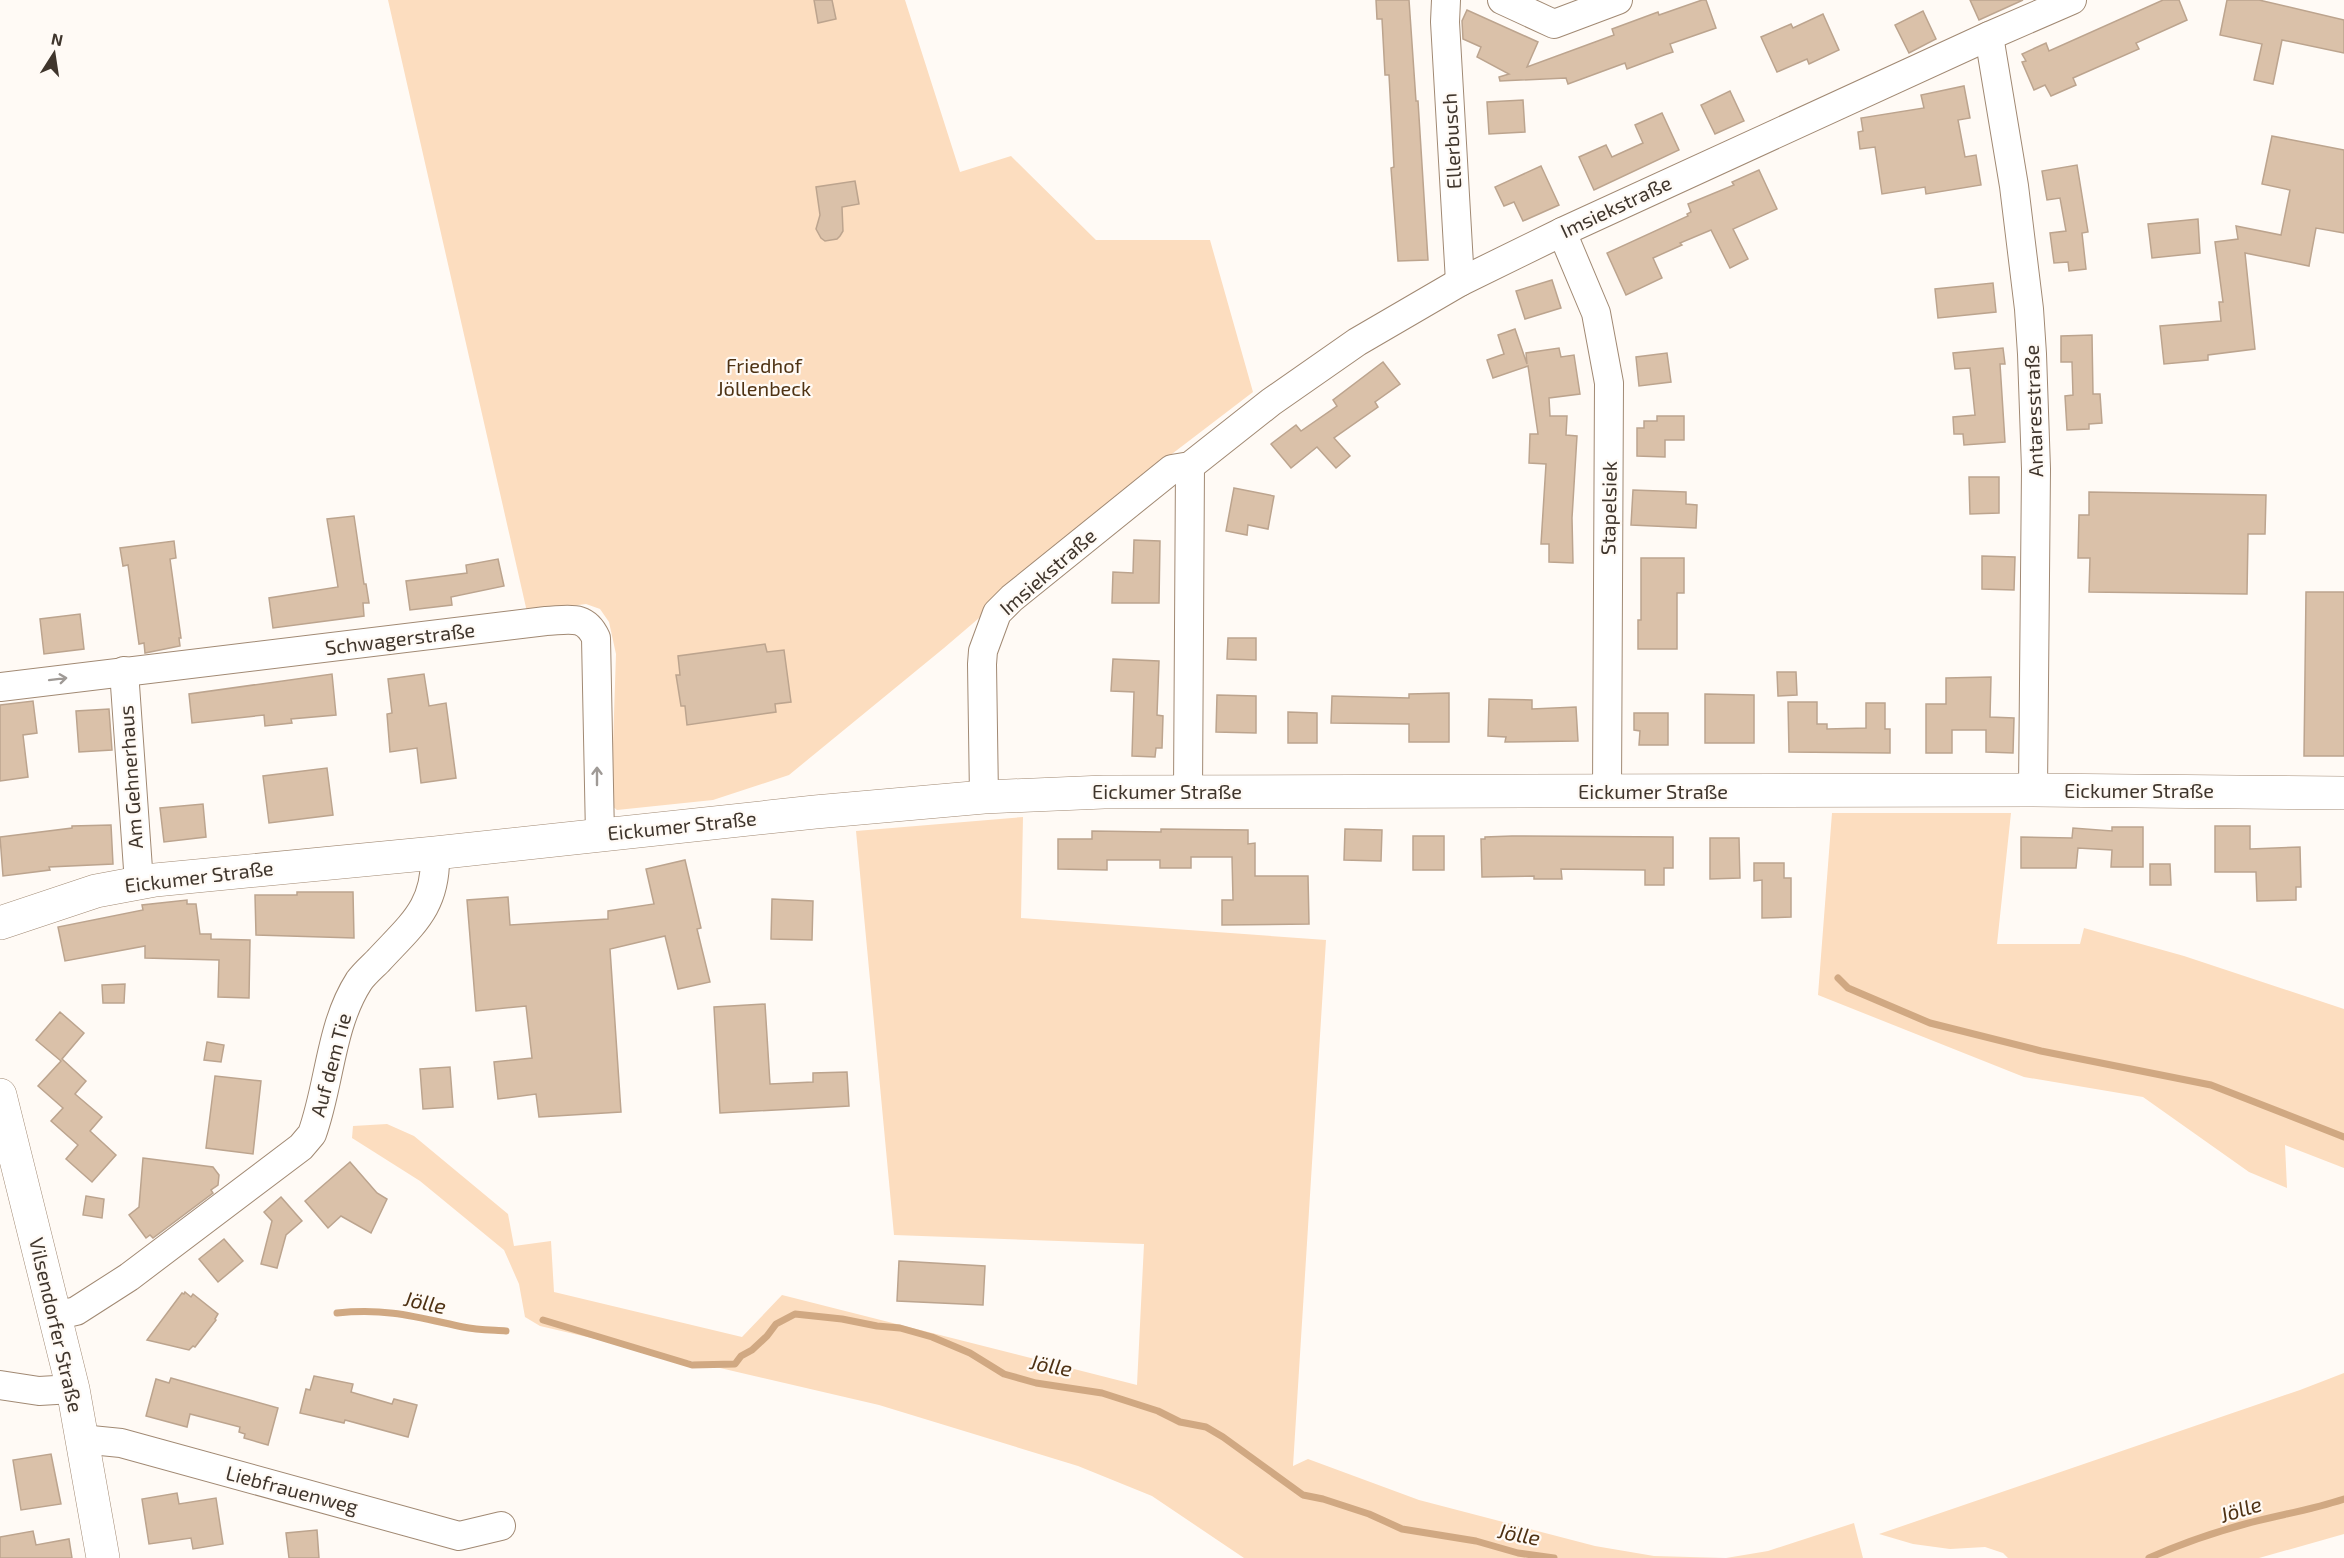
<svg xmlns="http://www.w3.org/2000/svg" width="2344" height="1558" font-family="'Exo 2',sans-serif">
<rect width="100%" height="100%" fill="#fffaf5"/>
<g fill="#fcddbf">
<polygon points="388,0 905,0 960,172 1011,156 1096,240 1210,240 1253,392 1164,460 944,648 789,775 713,800 617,810 611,805 616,654 609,622 600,609 586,604 527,612"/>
<polygon points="1832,813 2011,813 1997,944 2080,944 2084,928 2184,956 2344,1009 2344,1168 2285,1145 2287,1188 2249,1172 2143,1097 2024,1077 1818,995"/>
<polygon points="1023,817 1021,918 1326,940 1293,1466 1308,1459 1419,1500 1595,1546 1654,1556 1726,1558 1768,1551 1854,1523 1863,1558 1244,1558 1152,1496 1078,1466 879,1405 540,1326 525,1317 519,1284 504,1250 420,1181 352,1138 353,1126 387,1124 414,1136 508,1214 514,1246 551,1241 554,1292 742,1337 782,1295 1137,1385 1144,1244 894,1235 856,831"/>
<polygon points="2344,1373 2344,1534 2259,1558 2008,1558 2003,1553 1985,1547 1950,1549 1913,1544 1879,1534 2300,1390"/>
</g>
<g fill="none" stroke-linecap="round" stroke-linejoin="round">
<g stroke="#d0a882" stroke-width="7">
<polyline points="1838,978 1848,988 1930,1023 2041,1051 2211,1085 2344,1137"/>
<path d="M 337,1313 C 388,1308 416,1317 463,1327 C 477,1330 492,1330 506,1331"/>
<polyline points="543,1320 692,1365 735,1364 741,1356 752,1350 767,1336 776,1324 795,1314 842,1319 877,1326 900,1328 932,1337 970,1353 1004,1374 1036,1383 1102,1393 1158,1411 1180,1422 1206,1427 1223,1437 1303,1495 1323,1499 1369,1514 1402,1529 1476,1541 1518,1553 1554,1558"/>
<path d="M 2149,1558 C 2180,1544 2212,1533 2245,1524 C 2278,1515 2311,1510 2344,1499"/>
</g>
</g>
<g fill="#dac1a9" stroke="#bca48e" stroke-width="1.5">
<polygon points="814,0 832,0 836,19 818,23"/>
<polygon points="1376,0 1409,0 1416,101 1418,101 1428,260 1398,261 1391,168 1394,167 1389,75 1385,75 1382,19 1377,19"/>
<polygon points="1702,0 1706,0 1716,28 1670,44 1673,52 1664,55 1627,69 1625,63 1568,84 1566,78 1500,81 1499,77 1509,74 1477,57 1481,47 1463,39 1462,21 1467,10 1538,42 1527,67 1614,35 1612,29 1658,12 1659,15"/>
<polygon points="1970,0 2023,0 1979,20"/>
<polygon points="2163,0 2179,0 2187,20 2136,43 2139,49 2073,78 2076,85 2051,96 2045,85 2034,90 2022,62 2026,61 2022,54 2046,43 2049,51"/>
<polygon points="2227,0 2259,0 2344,20 2344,53 2282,40 2273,84 2254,80 2262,44 2220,35"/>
<polygon points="1923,11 1936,39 1909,53 1895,25"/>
<polygon points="1823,14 1839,50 1809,64 1807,59 1777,72 1761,37 1791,24 1793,28"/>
<polygon points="1964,86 1970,118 1958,120 1965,157 1976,155 1981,185 1926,194 1925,187 1882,194 1875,147 1860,149 1858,132 1863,131 1861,118 1924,108 1921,95"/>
<polygon points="1730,91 1744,121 1715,134 1701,105"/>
<polygon points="1523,100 1525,132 1489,134 1487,102"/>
<polygon points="1662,113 1679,150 1594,190 1579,157 1606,145 1612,157 1643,143 1635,125"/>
<polygon points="2272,136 2344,150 2344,233 2316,228 2309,266 2245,253 2255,349 2208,355 2208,360 2164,364 2160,326 2221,321 2219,302 2223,302 2215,242 2238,239 2236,226 2281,235 2290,190 2262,184"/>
<polygon points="2077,165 2088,232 2082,233 2086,269 2069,271 2068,262 2054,263 2050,233 2066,231 2060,198 2047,200 2042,171"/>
<polygon points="1541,166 1559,205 1523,221 1514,202 1504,206 1495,187"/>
<polygon points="1759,170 1777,209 1733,229 1748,259 1730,268 1711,230 1680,243 1682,245 1653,258 1662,278 1626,295 1607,253 1688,216 1687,214 1691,212 1688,204 1734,185 1732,182"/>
<polygon points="855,181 859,204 842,207 843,231 840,236 837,239 825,241 821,238 816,229 820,215 816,187"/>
<polygon points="2198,219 2200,253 2152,258 2148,224"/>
<polygon points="1552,280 1561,308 1525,319 1516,291"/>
<polygon points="1993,283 1996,312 1938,318 1935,289"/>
<polygon points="1515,329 1527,364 1526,353 1559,348 1561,357 1574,355 1580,394 1549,398 1550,416 1567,416 1566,435 1577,436 1572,518 1573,563 1549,562 1549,544 1541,544 1546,464 1529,463 1530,434 1538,434 1528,366 1493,378 1487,360 1504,354 1498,335"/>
<polygon points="2092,335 2093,394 2100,394 2102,423 2089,424 2089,429 2067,430 2065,396 2073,395 2072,362 2061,362 2061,336"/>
<polygon points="2003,348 2005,364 2000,364 2005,442 1964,445 1963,434 1954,434 1953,417 1975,415 1970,368 1955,369 1953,353"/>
<polygon points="1667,353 1671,382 1639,386 1636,357"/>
<polygon points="1383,362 1400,384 1375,402 1378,407 1334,438 1350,456 1336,468 1317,447 1291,468 1271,444 1296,425 1301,431 1337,406 1333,400"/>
<polygon points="1657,416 1684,416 1684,440 1665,440 1665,457 1637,456 1637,428 1644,428 1644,421 1657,421"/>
<polygon points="1969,477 1999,477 1999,513 1970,514"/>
<polygon points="1234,488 1274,496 1268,529 1248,525 1247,535 1226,531"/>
<polygon points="1633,490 1686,492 1686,504 1697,505 1696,528 1631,525"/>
<polygon points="2089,492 2266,495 2265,534 2248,534 2247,594 2089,592 2090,558 2078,558 2079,515 2089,515"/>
<polygon points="354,516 364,584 366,584 369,603 363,603 364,616 273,628 269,598 338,587 327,519"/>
<polygon points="1134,540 1160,541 1159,603 1112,603 1113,572 1133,573"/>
<polygon points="174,541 176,558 170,559 181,638 179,638 180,646 145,653 144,643 139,644 128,565 123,566 120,548"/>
<polygon points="1982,556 2015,557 2014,590 1982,589"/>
<polygon points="1641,558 1684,558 1684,593 1677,593 1677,649 1638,649 1638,620 1641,620"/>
<polygon points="498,559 504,586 451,597 452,605 410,610 406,581 467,573 466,565"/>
<polygon points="2306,592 2344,592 2344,756 2304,756"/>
<polygon points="80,614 84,649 44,654 40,619"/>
<polygon points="1228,638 1256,638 1256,660 1227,659"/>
<polygon points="765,644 767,652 784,650 791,702 775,704 776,712 687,725 685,706 681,706 676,675 680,675 678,656"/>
<polygon points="1113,659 1159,661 1157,715 1163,716 1162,748 1156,748 1155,757 1132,756 1134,692 1111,691"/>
<polygon points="1777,672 1796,672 1797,695 1778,696"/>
<polygon points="332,674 336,715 291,719 292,723 265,726 264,715 192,723 189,694"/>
<polygon points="424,674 429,706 446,703 456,778 421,783 417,748 390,752 387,714 392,713 388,679"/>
<polygon points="1991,677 1990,717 2014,718 2013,753 1986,752 1986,730 1952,730 1952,753 1926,753 1926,704 1946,704 1946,678"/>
<polygon points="1449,693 1449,742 1409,742 1409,724 1331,723 1332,696 1409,698 1409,694"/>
<polygon points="1705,694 1754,695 1754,743 1705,743"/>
<polygon points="1217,695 1256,696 1256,733 1216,732"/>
<polygon points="1489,699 1532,700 1532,709 1576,707 1578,741 1505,742 1506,737 1488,736"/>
<polygon points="33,701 37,733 23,735 28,777 0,781 0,705"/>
<polygon points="1788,702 1817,702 1817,724 1827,724 1827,729 1866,728 1866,703 1885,703 1885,729 1890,729 1890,753 1789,752"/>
<polygon points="109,709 112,750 79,752 76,711"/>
<polygon points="1288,712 1317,713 1317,743 1288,743"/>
<polygon points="1634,713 1668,713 1668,745 1639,745 1640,731 1634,730"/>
<polygon points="327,768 333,815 269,823 263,776"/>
<polygon points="203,804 206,837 164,842 160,808"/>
<polygon points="111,825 113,864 49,867 50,870 3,876 0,837 72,828 72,826"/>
<polygon points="2215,826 2250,826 2250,849 2300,847 2301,887 2296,887 2296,900 2257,901 2256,872 2215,872"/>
<polygon points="2112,827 2143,827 2143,867 2111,867 2112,850 2078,848 2076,868 2021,868 2021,837 2072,838 2073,828 2112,831"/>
<polygon points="1161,829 1248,830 1248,844 1255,843 1255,876 1308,876 1309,924 1222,925 1222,900 1233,900 1232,857 1191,857 1191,868 1160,868 1160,860 1107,860 1107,870 1058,869 1058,839 1092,839 1092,831 1161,832"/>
<polygon points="1345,829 1382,830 1381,861 1344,860"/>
<rect x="1413" y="836" width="31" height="34"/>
<polygon points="1512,836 1673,837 1673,868 1664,868 1664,885 1645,885 1645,870 1561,869 1562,879 1534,879 1534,876 1482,877 1481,839 1485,839 1485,837"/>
<polygon points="1710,838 1739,838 1740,878 1710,879"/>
<polygon points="685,860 701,928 697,929 710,982 678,989 665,936 610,949 621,1112 539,1117 536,1094 498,1099 494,1062 532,1058 526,1006 476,1011 467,900 508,897 510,925 608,919 608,911 654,904 646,869"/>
<polygon points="1754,863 1784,863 1784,878 1791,878 1791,917 1762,918 1762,880 1754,881"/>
<polygon points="2150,864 2170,864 2171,885 2150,885"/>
<polygon points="297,892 353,892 354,938 256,935 255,895 297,895"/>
<polygon points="772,899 813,901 812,940 771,939"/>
<polygon points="187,900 187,904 196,904 200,934 211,934 211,939 250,940 249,998 218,997 219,960 145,958 145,946 65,961 58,927 143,910 142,905"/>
<polygon points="125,984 124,1003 103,1003 102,985"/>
<polygon points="765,1004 770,1084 813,1082 813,1073 847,1072 849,1106 720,1113 714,1007"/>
<polygon points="60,1012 84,1033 62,1059 86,1081 75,1094 102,1117 90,1131 116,1155 92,1182 66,1159 78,1145 51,1121 63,1108 38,1086 61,1061 36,1040"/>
<polygon points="207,1042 224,1045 221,1062 204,1060"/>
<polygon points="450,1067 453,1107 423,1109 420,1069"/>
<polygon points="215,1076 261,1081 253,1154 206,1148"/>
<polygon points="143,1158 213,1167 219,1175 218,1185 211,1190 213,1193 153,1238 150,1235 146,1238 129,1215 139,1207"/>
<polygon points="350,1162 377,1193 387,1199 371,1233 341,1216 328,1228 305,1201"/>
<polygon points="86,1196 104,1199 102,1218 83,1215"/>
<polygon points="281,1197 302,1221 286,1235 277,1268 261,1264 272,1221 264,1212"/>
<polygon points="224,1239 243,1261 218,1282 199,1259"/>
<polygon points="899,1261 985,1266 983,1305 897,1301"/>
<polygon points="185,1292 191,1297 193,1294 218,1314 215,1319 216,1320 195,1347 193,1346 189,1350 147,1340 182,1293 184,1294"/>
<polygon points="314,1376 353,1384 351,1392 392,1404 394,1399 417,1405 408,1437 345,1420 344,1423 300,1413 306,1389 310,1390"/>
<polygon points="171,1378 278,1408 268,1445 244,1438 245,1434 239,1432 240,1427 190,1414 187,1427 146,1416 156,1379 169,1383"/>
<polygon points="51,1454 61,1504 21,1510 13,1460"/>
<polygon points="177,1493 179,1504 216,1498 223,1544 193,1549 191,1538 149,1544 142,1499"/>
<polygon points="317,1530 319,1558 289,1558 286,1533"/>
<polygon points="33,1531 36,1545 69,1539 72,1558 0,1558 0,1537"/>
</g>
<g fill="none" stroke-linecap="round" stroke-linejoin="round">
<defs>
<g id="minor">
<polyline points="1446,0 1445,22 1460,282"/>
<polyline points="1502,0 1554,24 1618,0"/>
<polyline points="1989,36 2014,186 2029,309 2032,354 2036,469 2033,790"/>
<polyline points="1562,232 1596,313 1609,383 1607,792"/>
<polyline points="124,671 139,883"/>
<path d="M 0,687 L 546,621 C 569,620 585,614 596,638 L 600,835"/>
<polyline points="1188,791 1190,466"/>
<polyline points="984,797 982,664 983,651 997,613 1012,598 1172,469 1190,466 1271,402 1357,342 1460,282 1562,232 1989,36 2072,0"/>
<path d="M 55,1316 L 76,1311 L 129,1277 L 301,1147 L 312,1134 C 330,1084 330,1026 359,981 C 364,974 372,967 378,961 C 412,924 437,907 435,853"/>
<polyline points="0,1385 39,1391 73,1389"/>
<polyline points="81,1439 121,1443 459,1536 501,1526"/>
</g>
<g id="major">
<polyline points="0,923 96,891 155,880 435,853 815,812 984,797 1104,792 2033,790 2344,793"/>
<polyline points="0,1095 73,1389 103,1558"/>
</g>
</defs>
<use href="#minor" stroke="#a18973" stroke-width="30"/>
<use href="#major" stroke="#a18973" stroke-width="34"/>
<use href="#minor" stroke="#fff" stroke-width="28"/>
<use href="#major" stroke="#fff" stroke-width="33"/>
</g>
<defs><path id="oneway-shaft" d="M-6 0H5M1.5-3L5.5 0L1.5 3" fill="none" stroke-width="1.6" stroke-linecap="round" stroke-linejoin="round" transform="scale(1.5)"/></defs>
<g stroke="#9f9a96">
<use href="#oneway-shaft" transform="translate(58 679) rotate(-7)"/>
<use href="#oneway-shaft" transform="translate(597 776) rotate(-90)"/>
</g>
<g text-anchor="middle" stroke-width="4.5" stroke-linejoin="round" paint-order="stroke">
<g font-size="20" fill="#3f352c" stroke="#fffaf5">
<text transform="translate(1452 141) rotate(-93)" y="7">Ellerbusch</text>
<text transform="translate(1616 207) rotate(-25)" y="7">Imsiekstraße</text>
<text transform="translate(2034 411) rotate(-92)" y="7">Antaresstraße</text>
<text transform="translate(1609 508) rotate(-89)" y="7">Stapelsiek</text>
<text transform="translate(1048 572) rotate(-41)" y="7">Imsiekstraße</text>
<text transform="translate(400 639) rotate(-7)" y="7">Schwagerstraße</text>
<text transform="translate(131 777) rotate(-94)" y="7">Am Gehnerhaus</text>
<text x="2139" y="798">Eickumer Straße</text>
<text x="1167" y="799">Eickumer Straße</text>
<text x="1653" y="799">Eickumer Straße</text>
<text transform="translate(682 826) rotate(-6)" y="7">Eickumer Straße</text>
<text transform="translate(199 877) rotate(-7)" y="7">Eickumer Straße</text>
<text transform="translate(331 1065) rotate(-75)" y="7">Auf dem Tie</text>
<text transform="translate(56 1325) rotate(77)" y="7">Vilsendorfer Straße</text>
<text transform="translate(292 1490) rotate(15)" y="7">Liebfrauenweg</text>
</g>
<g font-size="20" fill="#4e3213" stroke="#fffaf5">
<text x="764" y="373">Friedhof<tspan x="764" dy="23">Jöllenbeck</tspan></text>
</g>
<g font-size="21" font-style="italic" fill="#4e3113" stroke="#fffaf5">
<text transform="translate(425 1303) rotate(12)" y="7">Jölle</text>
<text transform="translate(1051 1366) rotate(11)" y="7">Jölle</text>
<text transform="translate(2241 1510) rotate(-17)" y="7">Jölle</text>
<text transform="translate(1519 1535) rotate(11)" y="7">Jölle</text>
</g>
</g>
<g transform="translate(54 54) rotate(12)" stroke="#fffaf5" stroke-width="4.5" paint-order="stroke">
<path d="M0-4.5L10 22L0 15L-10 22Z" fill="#3f352c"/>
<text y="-9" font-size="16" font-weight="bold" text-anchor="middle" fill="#3f352c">N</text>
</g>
</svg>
